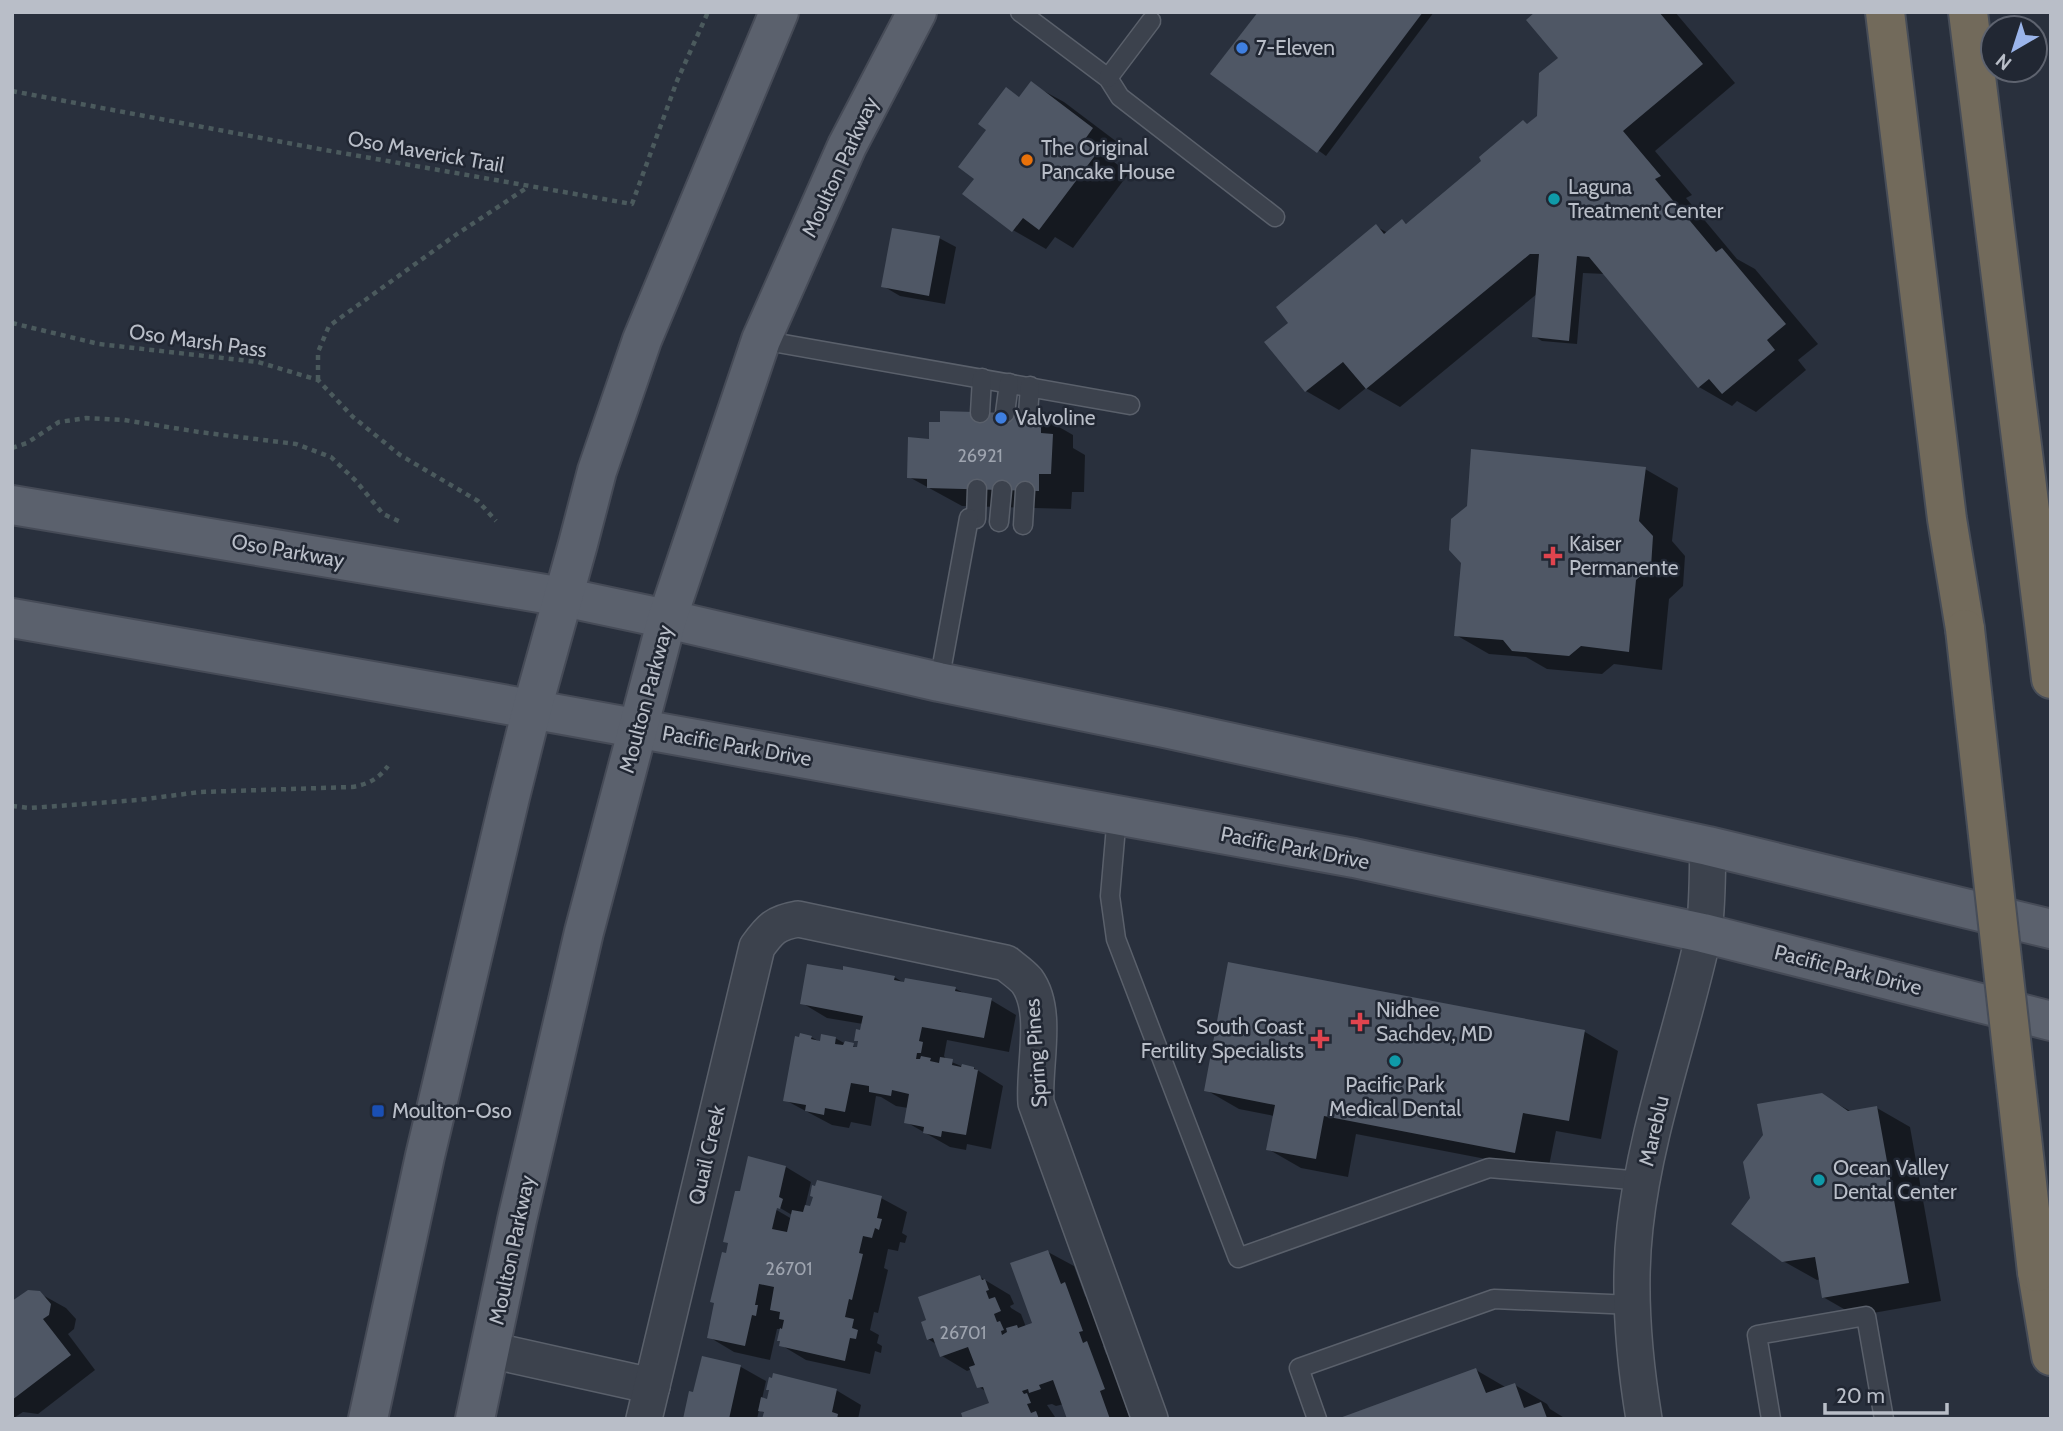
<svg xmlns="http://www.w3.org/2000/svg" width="2063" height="1431" font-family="Cabin,sans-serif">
<rect width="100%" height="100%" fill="#29303d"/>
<g fill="#0007" fill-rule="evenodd">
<polygon points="1260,12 1434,12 1326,156 1213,73"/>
<polygon points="1538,12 1675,12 1735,83 1655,151 1692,195 1686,198 1737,259 1755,269 1818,344 1798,360 1806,370 1756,412 1737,401 1732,406 1699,387 1605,274 1583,273 1577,344 1542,341 1534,336 1538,293 1400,407 1366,388 1339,410 1306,391 1266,343 1290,323 1377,227 1388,233 1403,221 1408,225 1538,117 1560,58"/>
<polygon points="1031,84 1064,102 1125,148 1114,162 1129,173 1073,248 1055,237 1046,249 1013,230 976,178 989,129 1006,89 1020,98"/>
<polygon points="939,238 956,247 945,304 900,296 883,286"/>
<polygon points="1040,416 1073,435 1073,448 1085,455 1084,492 1072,492 1071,509 962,506 909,477 930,440"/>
<polygon points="1645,469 1678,488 1672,541 1685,556 1683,586 1669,599 1662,670 1614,664 1602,674 1547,669 1526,657 1489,654 1456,635"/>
<polygon points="1230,964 1585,1032 1618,1051 1601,1139 1556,1131 1548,1171 1356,1134 1348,1177 1301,1168 1268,1149 1274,1116 1239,1109 1206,1090"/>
<polygon points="894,977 906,984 906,980 956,989 967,995 991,1000 1016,1015 1009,1052 947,1040 944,1056 947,1060 961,1066 974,1068 1003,1086 991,1149 967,1144 966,1150 950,1147 906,1122 908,1108 896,1106 881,1097 876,1096 871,1126 851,1122 849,1128 832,1125 785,1100 811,1037 822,1043 835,1038 846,1044 858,1048 859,1042 856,1040 861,1032 863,1024 827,1018 802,1003"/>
<polygon points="1821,1095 1852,1112 1877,1108 1910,1127 1941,1301 1856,1316 1823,1297 1821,1279 1817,1280 1783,1261"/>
<path d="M 786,1167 L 811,1182 L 805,1207 L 881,1198 L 907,1212 L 902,1233 L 907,1236 L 905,1243 L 900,1242 L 898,1251 L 888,1249 L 884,1268 L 888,1270 L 878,1313 L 874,1312 L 870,1330 L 879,1335 L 877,1343 L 882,1346 L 881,1353 L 875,1351 L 870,1374 L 806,1360 L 781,1345 L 781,1329 L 777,1329 L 770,1360 L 734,1352 L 709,1337 L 741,1193 ZM 770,1202 L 792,1215 L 792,1219 L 768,1205 Z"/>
<polygon points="1048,1252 1074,1266 1085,1296 1090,1299 1107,1345 1103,1346 1106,1354 1112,1358 1129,1404 1125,1405 1130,1419 1069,1419 1064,1404 1056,1406 1052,1404 1047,1405 1055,1417 1052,1419 965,1419 991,1404 987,1392 979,1387 972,1369 967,1371 942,1356 936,1344 928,1339 980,1277 1010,1295 1014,1304 1010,1306 1011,1308 1021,1314 1026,1327 1034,1324"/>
<polygon points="39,1293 66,1308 76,1319 74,1329 68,1334 95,1370 38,1414 23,1412 12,1419 12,1304"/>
<polygon points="703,1358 741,1367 766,1381 762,1399 768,1401 836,1390 861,1405 858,1419 764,1419 765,1413 759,1410 757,1419 684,1419 694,1394"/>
<polygon points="1476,1370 1507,1388 1515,1385 1547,1404 1550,1409 1566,1419 1342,1419"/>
</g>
<g fill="#4f5765">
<polygon points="1258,12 1423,12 1317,153 1210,74"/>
<polygon points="1535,12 1659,12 1703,64 1623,131 1661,176 1655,179 1716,252 1722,248 1786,324 1767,340 1775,350 1722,394 1709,379 1698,388 1589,257 1577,256 1569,341 1532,337 1539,254 1530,254 1366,389 1343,362 1305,392 1264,342 1288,323 1276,307 1376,224 1384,234 1402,219 1406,224 1481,161 1479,157 1523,120 1527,124 1537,116 1539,73 1558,58 1526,20"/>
<polygon points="1031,81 1093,128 1083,142 1097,153 1039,230 1023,218 1012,232 962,194 974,179 958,167 986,130 978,124 1006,87 1019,97"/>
<polygon points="892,228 940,236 929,296 881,287"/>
<polygon points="940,411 1041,414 1041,433 1053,434 1051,474 1039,474 1039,491 927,488 927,479 907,478 908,437 929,439 929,422 940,422"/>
<polygon points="1471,449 1646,467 1639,521 1653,536 1651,567 1636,580 1629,652 1581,646 1569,656 1512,651 1503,640 1454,636 1461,563 1449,550 1451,519 1467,506"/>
<polygon points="1228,962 1585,1030 1569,1121 1523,1113 1515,1153 1324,1116 1316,1159 1266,1150 1275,1105 1204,1091"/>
<polygon points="807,964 843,970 843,966 895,976 894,980 904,982 905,978 956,987 955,991 992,998 984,1038 922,1027 919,1041 923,1042 921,1053 917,1053 916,1059 920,1059 921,1056 931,1058 930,1061 939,1063 940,1057 953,1059 952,1065 961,1067 962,1064 974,1067 974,1069 978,1070 966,1135 942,1131 941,1137 923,1133 924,1127 904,1123 909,1094 892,1090 891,1096 869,1092 869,1086 851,1083 845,1112 825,1108 824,1115 805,1111 806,1105 783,1101 795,1036 799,1037 800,1033 812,1036 811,1039 820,1041 821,1034 836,1037 835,1044 843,1045 845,1041 854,1043 853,1047 857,1047 858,1041 854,1041 856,1029 860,1030 863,1016 800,1004"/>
<polygon points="1822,1093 1848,1111 1877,1106 1909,1283 1822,1298 1815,1257 1782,1262 1731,1224 1750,1198 1743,1162 1763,1135 1757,1104"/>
<polygon points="748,1156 786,1166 779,1197 783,1199 780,1209 777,1208 772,1229 787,1232 792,1210 803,1212 805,1205 810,1206 813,1197 810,1196 812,1185 815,1186 817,1180 882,1196 877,1218 882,1219 879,1230 875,1228 872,1238 863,1236 859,1253 863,1254 852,1300 849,1299 845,1317 854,1319 852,1328 858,1330 856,1339 850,1338 845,1361 779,1346 780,1341 777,1341 780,1328 782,1329 784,1320 779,1319 780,1312 770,1310 774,1287 759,1284 755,1305 758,1305 756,1316 752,1315 745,1346 707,1338 714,1303 710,1302 722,1252 726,1253 728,1243 723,1242 735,1191 740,1191"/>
<polygon points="1048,1250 1061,1284 1065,1282 1083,1331 1079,1332 1083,1343 1087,1341 1105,1389 1100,1391 1110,1419 1067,1419 1053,1380 1039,1385 1041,1389 1029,1393 1028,1389 1022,1391 1024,1394 1027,1393 1031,1403 1027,1404 1031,1413 1036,1411 1039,1419 963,1419 961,1413 989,1403 983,1387 977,1388 969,1367 975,1365 968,1347 940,1357 933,1338 927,1340 921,1322 926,1320 918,1297 980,1275 982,1280 985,1279 989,1290 986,1291 989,1299 995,1297 1001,1311 994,1314 997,1322 1000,1321 1004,1330 1001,1331 1002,1335 1007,1332 1006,1328 1017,1325 1018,1328 1032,1323 1010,1263"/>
<polygon points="28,1290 40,1291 51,1304 49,1315 43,1319 71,1355 12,1400 12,1301"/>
<polygon points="702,1356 741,1365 729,1419 683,1419 689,1391 693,1392"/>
<polygon points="1476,1368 1486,1393 1515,1383 1524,1408 1541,1402 1547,1418 1337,1419"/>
<polygon points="773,1373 837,1389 832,1412 838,1414 837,1419 762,1419 764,1412 758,1411 761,1397 767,1399 769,1390 766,1390 769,1377 772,1378"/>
</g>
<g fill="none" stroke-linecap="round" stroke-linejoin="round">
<defs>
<g id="lane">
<polyline points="1020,12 1108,78 1120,97 1275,217"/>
<polyline points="1108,78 1151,21"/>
<polyline points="761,340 1130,405"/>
<polyline points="980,413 982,378"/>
<polyline points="1005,413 1009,383"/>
<polyline points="1028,414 1030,386"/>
<polyline points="976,519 977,489"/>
<polyline points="999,522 1002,490"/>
<polyline points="1023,525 1025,491"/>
<polyline points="939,682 969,518"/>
<polyline points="1117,815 1110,896 1116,939 1238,1258 1489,1168 1643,1181"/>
<polyline points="1317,1419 1299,1368 1494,1299 1633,1305"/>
<polyline points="1771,1419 1757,1335 1866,1316 1884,1419"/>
</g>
<g id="street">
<polyline points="490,1350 652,1386"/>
<path d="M 644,1419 L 757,947 C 770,929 775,923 798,919 L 1006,963 C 1013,969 1021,974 1027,981 C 1049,1011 1033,1067 1036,1103 L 1150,1419"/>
<path d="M 1644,1419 C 1634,1358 1628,1289 1635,1227 C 1646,1128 1682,1033 1703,937 C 1708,910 1707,874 1708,846"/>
</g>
<g id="primary">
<polyline points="12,505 563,597 667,619 939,682 1164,728 1708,846 2051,929"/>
<polyline points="12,618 458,696 1354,858 1703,933 2051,1021"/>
<polyline points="368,1419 425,1156 510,797 532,709 578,544 597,471 642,340 779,12"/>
<polyline points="475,1419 517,1220 584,932 667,619 761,340 847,146 917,12"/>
</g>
<g id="highway">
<polyline points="1885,12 1947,519 1965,629"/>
<polyline points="1968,12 2051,679"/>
<polyline points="2037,1272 2051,1356"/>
</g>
</defs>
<use href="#lane" stroke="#5a606b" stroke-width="21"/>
<use href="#street" stroke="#5a606b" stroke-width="38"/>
<use href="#primary" stroke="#464b57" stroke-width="42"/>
<use href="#highway" stroke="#474d58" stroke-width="42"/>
<g stroke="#4b5a5d" stroke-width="4.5" stroke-dasharray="5 5" stroke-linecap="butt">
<polyline points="12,91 325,150 632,204 677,81 708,12"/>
<polyline points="12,323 99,344 258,362 318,380 353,417 400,455 478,501 496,521"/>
<polyline points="318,380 318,352 329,326 457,234 528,187"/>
<polyline points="12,448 27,443 59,422 86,418 124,420 199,432 296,444 331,457 356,481 383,514 403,523"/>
<path d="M 12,806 L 30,808 L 138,800 L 200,792 L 352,787 C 369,784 378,779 388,766"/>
</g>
<use href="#lane" stroke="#3c424d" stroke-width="18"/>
<use href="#street" stroke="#3c424d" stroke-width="35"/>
<use href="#primary" stroke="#5b616d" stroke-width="38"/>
<use href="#highway" stroke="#726a5b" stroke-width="38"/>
<defs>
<polyline id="highway-bridge" points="1965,629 2037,1272"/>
</defs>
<use href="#highway-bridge" stroke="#474d58" stroke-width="42" stroke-linecap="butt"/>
<use href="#highway-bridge" stroke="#726a5b" stroke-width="38"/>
</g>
<g fill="#3f7fe0" stroke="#212733" stroke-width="2.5">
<circle cx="1242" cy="48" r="7"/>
<circle cx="1001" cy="418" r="7"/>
</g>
<circle fill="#e8710a" stroke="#212733" stroke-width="2.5" cx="1027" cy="160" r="7"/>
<g fill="#0f9aa8" stroke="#212733" stroke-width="2.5">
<circle cx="1554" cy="199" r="7"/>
<circle cx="1395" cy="1061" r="7"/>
<circle cx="1819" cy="1180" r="7"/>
</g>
<g fill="#e0444e" stroke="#212733" stroke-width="2.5">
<path d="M1549.5 545.5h7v7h7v7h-7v7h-7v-7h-7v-7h7z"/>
<path d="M1356.5 1011.5h7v7h7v7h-7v7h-7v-7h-7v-7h7z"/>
<path d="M1316.5 1028.5h7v7h7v7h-7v7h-7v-7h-7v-7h7z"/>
</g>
<rect fill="#1a4fb4" stroke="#212733" stroke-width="2.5" x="371" y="1104" width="14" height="14" rx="3.5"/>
<g text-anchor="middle" stroke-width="5" stroke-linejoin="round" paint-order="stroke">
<g font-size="18" fill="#9ea4af">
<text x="980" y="462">26921</text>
<text x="789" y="1275">26701</text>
<text x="963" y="1339">26701</text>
</g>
<g font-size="21" fill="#b9bec8" stroke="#212733" text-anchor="start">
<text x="1256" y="55">7-Eleven</text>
<text x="1041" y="155">The Original<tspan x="1041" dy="24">Pancake House</tspan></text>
<text x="1568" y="194">Laguna<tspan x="1568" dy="24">Treatment Center</tspan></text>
<text x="1015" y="425">Valvoline</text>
<text x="1569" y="551">Kaiser<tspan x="1569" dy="24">Permanente</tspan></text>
<text x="1376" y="1017">Nidhee<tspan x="1376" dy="24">Sachdev, MD</tspan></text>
<text x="1304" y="1034" text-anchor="end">South Coast<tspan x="1304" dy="24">Fertility Specialists</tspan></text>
<text x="1395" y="1092" text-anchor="middle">Pacific Park<tspan x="1395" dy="24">Medical Dental</tspan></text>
<text x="392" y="1118">Moulton-Oso</text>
<text x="1833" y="1175">Ocean Valley<tspan x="1833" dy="24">Dental Center</tspan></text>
</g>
<g font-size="21" fill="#b9bec8" stroke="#212733">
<text transform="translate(426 152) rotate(10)" y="7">Oso Maverick Trail</text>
<text transform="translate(840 167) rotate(-65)" y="7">Moulton Parkway</text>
<text transform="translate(198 341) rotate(8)" y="7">Oso Marsh Pass</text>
<text transform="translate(288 551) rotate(10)" y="7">Oso Parkway</text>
<text transform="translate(646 699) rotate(-75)" y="7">Moulton Parkway</text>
<text transform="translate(737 746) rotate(10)" y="7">Pacific Park Drive</text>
<text transform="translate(1295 848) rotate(11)" y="7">Pacific Park Drive</text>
<text transform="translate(1848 970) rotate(14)" y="7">Pacific Park Drive</text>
<text transform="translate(1036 1053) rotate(-94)" y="7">Spring Pines</text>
<text transform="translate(1654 1131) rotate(-77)" y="7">Mareblu</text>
<text transform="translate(707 1155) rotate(-77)" y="7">Quail Creek</text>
<text transform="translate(512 1250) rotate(-78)" y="7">Moulton Parkway</text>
</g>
</g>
<rect width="2063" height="1431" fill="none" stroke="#b9bec8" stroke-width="28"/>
<g transform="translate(2014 49) rotate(219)"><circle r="33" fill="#212733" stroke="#5e636f" stroke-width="2"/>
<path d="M0-5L12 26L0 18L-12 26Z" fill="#9bb5eb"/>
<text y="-10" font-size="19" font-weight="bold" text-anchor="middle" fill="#b9bec8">N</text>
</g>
<path d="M1825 1403v10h122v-10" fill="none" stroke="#b9bec8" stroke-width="3.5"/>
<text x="1836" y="1403" font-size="21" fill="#b9bec8" stroke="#212733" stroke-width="5" paint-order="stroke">20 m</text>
</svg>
